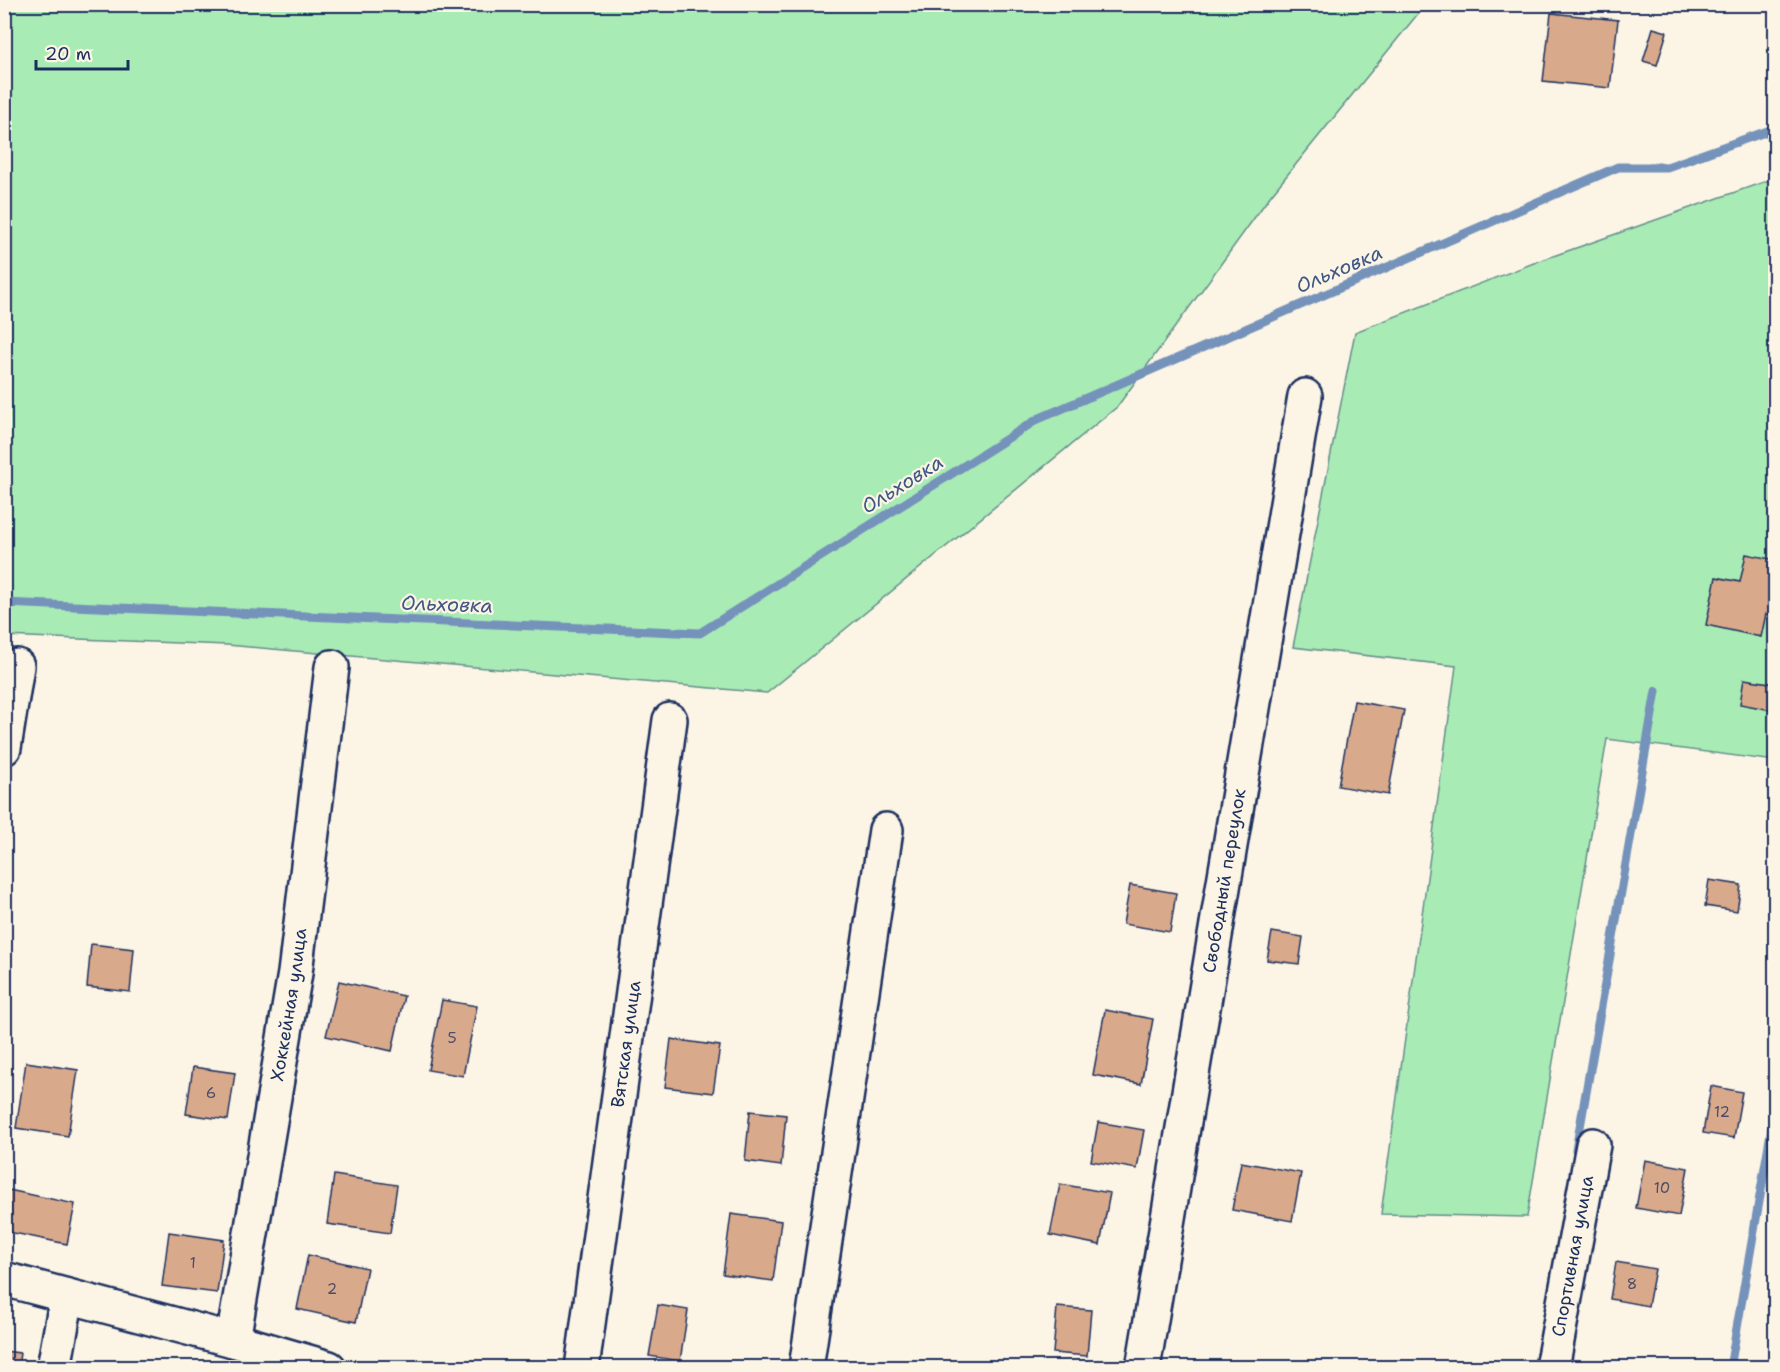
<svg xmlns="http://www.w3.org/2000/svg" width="1780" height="1372" font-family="'Shantell Sans',sans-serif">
<rect width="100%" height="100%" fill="#fcf5e5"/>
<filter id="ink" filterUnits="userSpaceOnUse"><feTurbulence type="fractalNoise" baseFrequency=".0167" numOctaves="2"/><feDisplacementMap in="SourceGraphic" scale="12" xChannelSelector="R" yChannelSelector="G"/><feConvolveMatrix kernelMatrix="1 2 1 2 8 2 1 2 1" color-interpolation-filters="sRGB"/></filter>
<g filter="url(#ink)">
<g fill="#a9ebb5" stroke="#628d8a" stroke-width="1.5">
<polygon points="5,5 1425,5 1271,195 1117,407 767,693 227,645 5,636"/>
<polygon points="1775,178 1775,761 1607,739 1527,1217 1381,1214 1456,666 1293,647 1355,332 1539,261"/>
</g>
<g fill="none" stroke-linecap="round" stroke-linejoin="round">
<g stroke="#7492bb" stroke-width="9">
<polyline points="4,603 700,633 1038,419 1618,167 1667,167 1776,128"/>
<polyline points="1576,1150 1656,691"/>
<polyline points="1730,1368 1776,1104"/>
</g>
</g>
<g fill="#d9a98b" stroke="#1b2f5e" stroke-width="1.5">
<polygon points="1551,13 1618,20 1610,88 1543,81"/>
<polygon points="1653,28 1667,32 1657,65 1643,61"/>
<polygon points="1746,554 1776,560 1776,616 1766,614 1761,637 1706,625 1716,577 1740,582"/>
<polygon points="1744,679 1776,684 1772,710 1740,704"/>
<polygon points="1354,701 1404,710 1388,795 1338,786"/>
<polygon points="1709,880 1741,885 1737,911 1705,906"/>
<polygon points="1130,885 1176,893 1170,932 1123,924"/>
<polygon points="1272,932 1303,937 1299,964 1267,960"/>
<polygon points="91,944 134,949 130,992 87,987"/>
<polygon points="339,981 404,996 392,1051 326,1036"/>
<polygon points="442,1000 477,1006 463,1076 428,1070"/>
<polygon points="1105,1010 1153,1019 1141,1084 1093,1075"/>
<polygon points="671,1039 720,1046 713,1093 665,1087"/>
<polygon points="26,1062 78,1070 68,1136 16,1128"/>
<polygon points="193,1067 235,1073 228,1120 186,1114"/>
<polygon points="1711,1086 1742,1092 1734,1138 1703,1133"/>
<polygon points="750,1111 786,1115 781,1166 745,1161"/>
<polygon points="1098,1122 1144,1130 1137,1169 1091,1161"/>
<polygon points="1645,1160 1688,1168 1679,1216 1636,1208"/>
<polygon points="1241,1162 1301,1173 1292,1221 1232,1210"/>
<polygon points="334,1175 397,1185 390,1233 327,1224"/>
<polygon points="1060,1184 1110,1193 1100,1245 1050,1235"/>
<polygon points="4,1189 75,1204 67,1244 4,1231"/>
<polygon points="731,1214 781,1221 773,1281 723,1274"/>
<polygon points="169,1232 224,1240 217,1293 162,1286"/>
<polygon points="308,1255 367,1268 356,1322 297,1309"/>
<polygon points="1616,1262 1655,1269 1648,1306 1610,1299"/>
<polygon points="658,1305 688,1310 680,1361 649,1356"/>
<polygon points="1057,1307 1091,1310 1087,1356 1053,1353"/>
<polygon points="4,1351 20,1353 18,1368 4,1368"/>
</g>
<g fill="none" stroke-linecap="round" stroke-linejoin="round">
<defs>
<g id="street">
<polyline points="4,748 17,666"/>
<polyline points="4,1279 233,1340 329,1368"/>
<path id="s1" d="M 233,1340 L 295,973 L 332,667"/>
<polyline points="54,1368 67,1296"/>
<path id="s2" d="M 582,1368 L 670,720"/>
<polyline points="806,1368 886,830"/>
<path id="s3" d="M 1143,1368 L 1305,396"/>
<path id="s4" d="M 1552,1368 L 1593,1145"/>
</g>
</defs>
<use href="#street" stroke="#1b2f5e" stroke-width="38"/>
<use href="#street" stroke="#fcf5e5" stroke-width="33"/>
</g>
</g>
<g text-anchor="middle" stroke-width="4.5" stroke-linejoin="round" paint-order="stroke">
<g font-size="15" fill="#4a4e69">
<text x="452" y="1043">5</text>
<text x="211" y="1098">6</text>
<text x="1722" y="1117">12</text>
<text x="1662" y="1193">10</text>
<text x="193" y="1268">1</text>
<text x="1632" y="1289">8</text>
<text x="332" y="1294">2</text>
</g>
<g font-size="18" fill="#1b2f5e" stroke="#fcf5e5">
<text dy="6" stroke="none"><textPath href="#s3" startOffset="494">Свободный переулок</textPath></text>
<text dy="6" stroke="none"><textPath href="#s1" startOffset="340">Хоккейная улица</textPath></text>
<text dy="6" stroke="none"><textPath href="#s2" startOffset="327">Вятская улица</textPath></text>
<text dy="6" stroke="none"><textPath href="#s4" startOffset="114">Спортивная улица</textPath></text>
</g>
<g font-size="20" font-style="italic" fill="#405885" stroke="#fcf5e5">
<text transform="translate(1339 269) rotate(-23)" y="7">Ольховка</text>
<text transform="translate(902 484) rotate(-32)" y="7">Ольховка</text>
<text transform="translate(447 604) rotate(2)" y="7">Ольховка</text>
</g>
</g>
<rect width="1780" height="1372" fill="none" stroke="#fcf5e5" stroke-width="24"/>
<rect x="12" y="12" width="1756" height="1348" fill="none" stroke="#1b2f5e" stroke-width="2" filter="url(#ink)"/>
<path d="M36 60v9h92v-9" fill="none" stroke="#1b2f5e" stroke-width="3"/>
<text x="45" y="60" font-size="18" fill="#1b2f5e" stroke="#fcf5e5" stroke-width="4.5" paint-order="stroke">20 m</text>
</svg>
